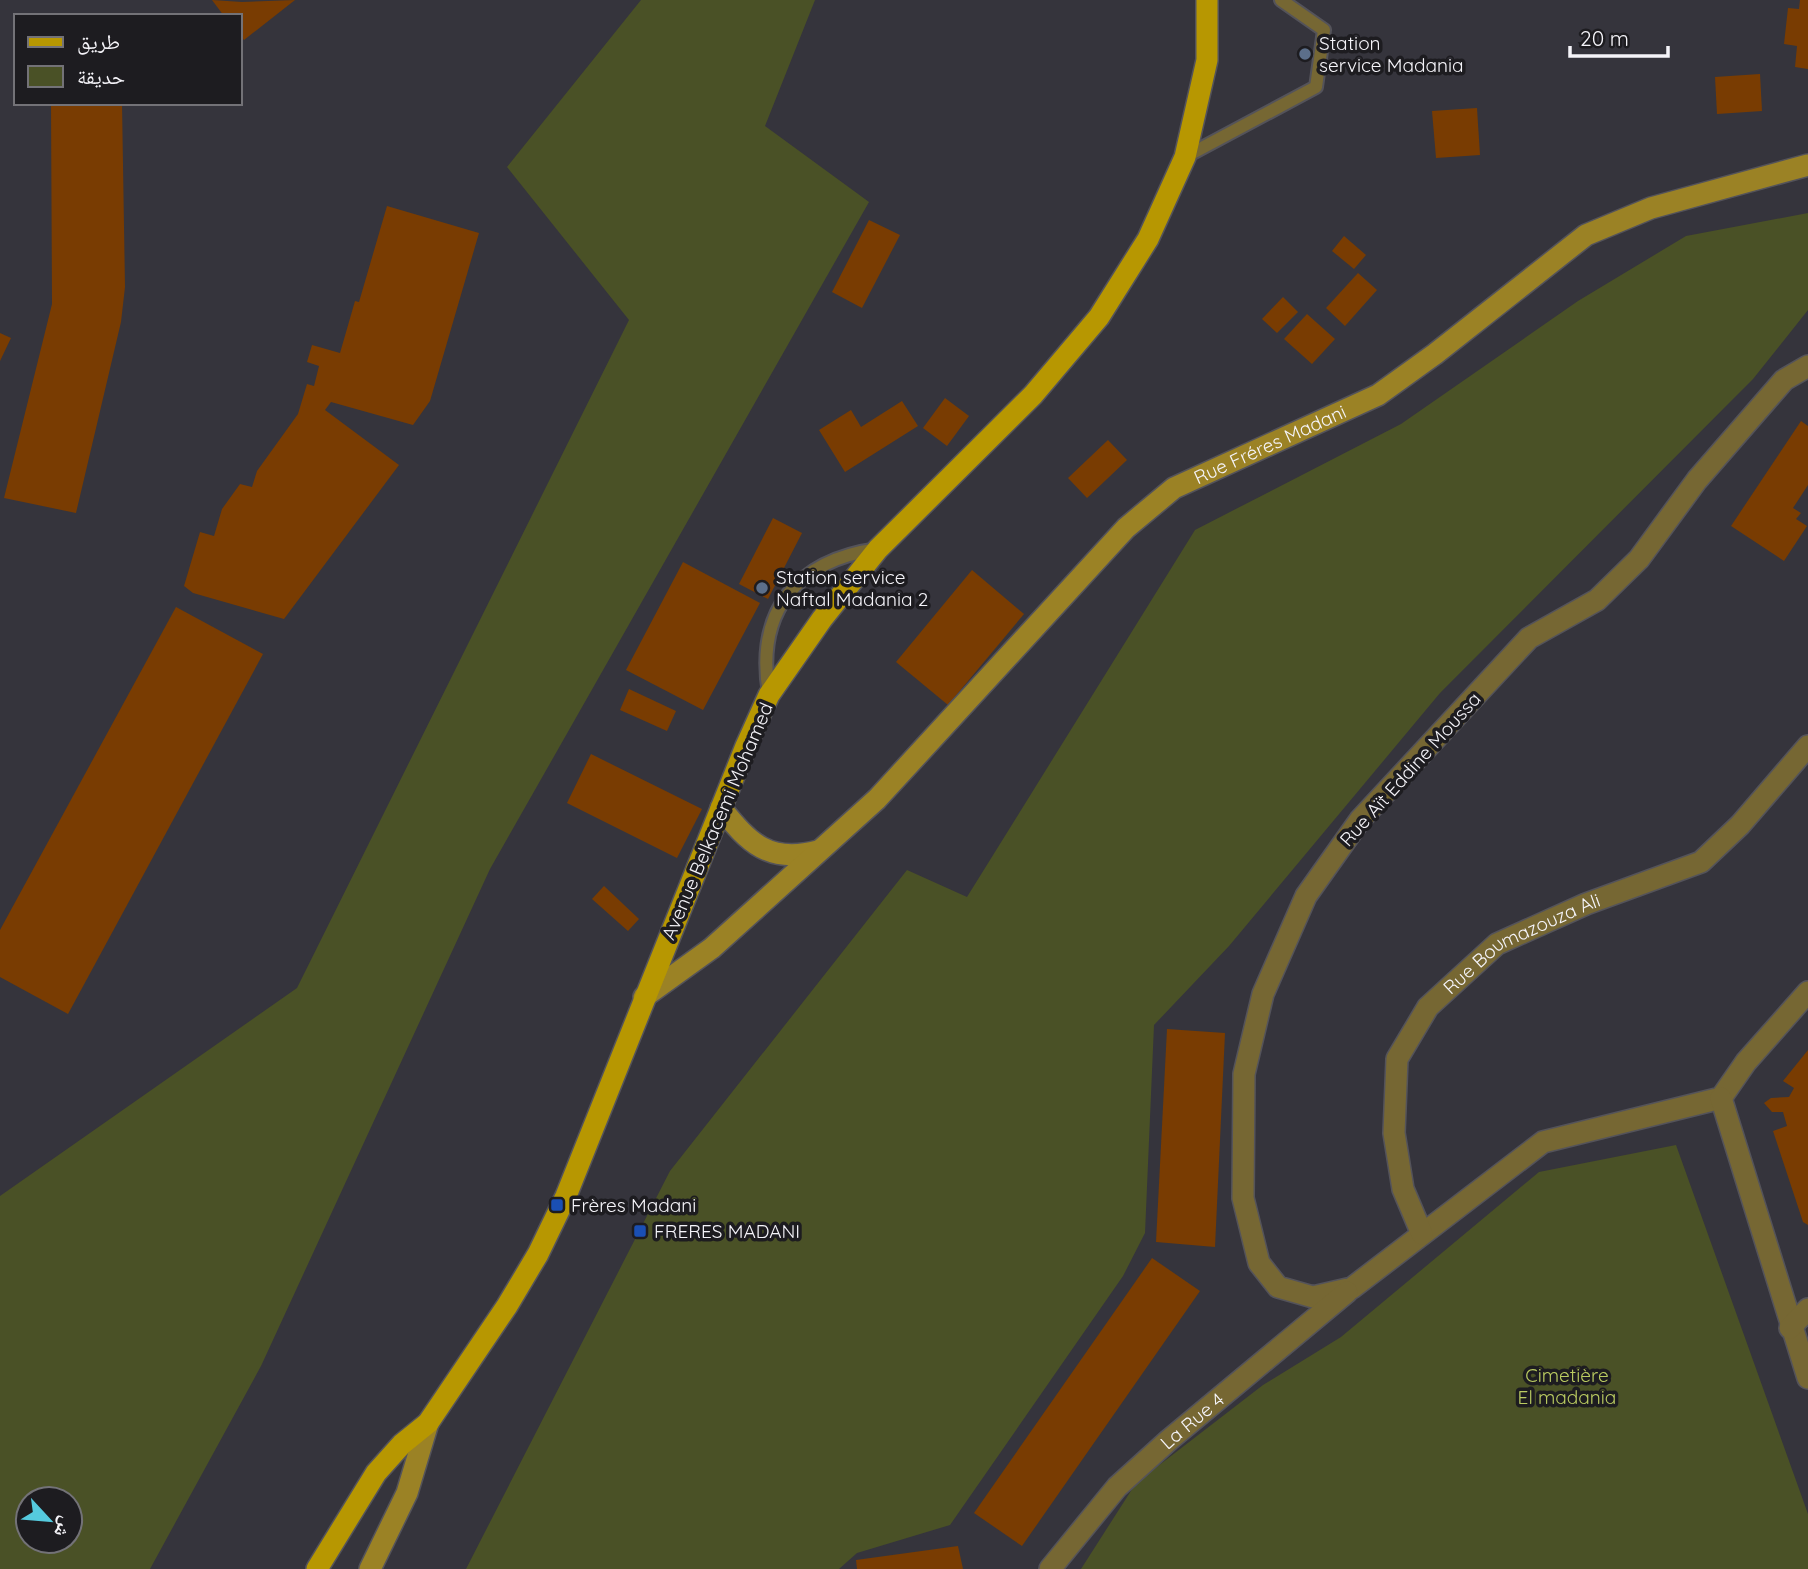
<svg xmlns="http://www.w3.org/2000/svg" width="1808" height="1569" font-family="Quicksand,'Noto Naskh Arabic',sans-serif">
<rect width="100%" height="100%" fill="#35343c"/>
<g fill="#4a5126" fill-rule="evenodd">
<path d="M 641,0 L 815,0 L 765,126 L 869,202 L 490,869 L 261,1366 L 150,1569 L 0,1569 L 0,1196 L 297,988 L 629,320 L 507,167 ZM 28,1499 L 70,1499 L 70,1541 L 28,1541 Z"/>
<polygon points="1808,213 1808,310 1753,379 1440,693 1229,946 1154,1025 1145,1233 1123,1276 950,1525 857,1553 839,1569 466,1569 670,1171 907,870 967,897 1195,530 1401,424 1578,301 1686,236"/>
<polygon points="1676,1145 1808,1514 1808,1569 1081,1569 1136,1483 1263,1385 1341,1337 1539,1172"/>
</g>
<g fill="#793c02">
<polygon points="212,0 242,2 295,0 244,40 240,35 240,16 224,16"/>
<polygon points="1800,0 1808,0 1808,69 1795,67 1797,46 1784,44 1788,8 1799,9"/>
<polygon points="1760,74 1762,111 1717,114 1715,77"/>
<polygon points="51,103 122,103 125,287 121,322 76,513 4,498 52,304"/>
<polygon points="1477,108 1480,155 1436,158 1432,111"/>
<polygon points="387,206 479,233 430,401 413,425 331,402 325,410 399,465 284,619 193,593 184,586 200,532 214,536 222,509 240,484 252,487 257,471 298,414 307,384 314,386 319,366 307,362 312,345 340,353 355,301 359,302"/>
<polygon points="869,220 900,235 862,308 832,292"/>
<polygon points="1344,236 1366,255 1354,269 1332,251"/>
<polygon points="1358,273 1377,290 1345,326 1326,308"/>
<polygon points="1283,297 1298,312 1277,333 1262,319"/>
<polygon points="1307,314 1335,339 1312,364 1284,339"/>
<polygon points="0,333 11,338 0,361"/>
<polygon points="945,398 969,416 947,446 923,428"/>
<polygon points="902,401 918,426 845,472 819,430 851,410 861,427"/>
<polygon points="1801,421 1808,426 1808,485 1793,508 1801,513 1796,519 1807,526 1784,561 1731,526"/>
<polygon points="1108,440 1127,460 1087,498 1068,478"/>
<polygon points="773,518 802,533 768,599 739,584"/>
<polygon points="683,562 760,603 703,710 626,670"/>
<polygon points="972,570 1024,614 948,705 896,662"/>
<polygon points="176,607 263,654 68,1014 0,977 0,930"/>
<polygon points="629,689 676,711 667,731 620,710"/>
<polygon points="591,754 702,809 677,858 567,803"/>
<polygon points="604,886 639,919 628,931 592,899"/>
<polygon points="1167,1029 1225,1033 1215,1247 1156,1242"/>
<polygon points="1808,1050 1808,1225 1803,1222 1773,1131 1787,1126 1783,1112 1772,1112 1764,1103 1771,1098 1789,1097 1794,1088 1783,1081"/>
<polygon points="1152,1258 1200,1291 1022,1546 974,1513"/>
<polygon points="958,1546 963,1569 857,1569 856,1560"/>
</g>
<g fill="none" stroke-linecap="round" stroke-linejoin="round">
<defs>
<g id="lane">
<polyline points="1185,157 1316,87 1324,30 1281,0"/>
<path d="M 769,694 C 755,611 797,560 878,549"/>
</g>
<g id="street">
<polyline points="1808,366 1784,380 1697,480 1639,559 1597,600 1529,638 1360,820 1306,896 1263,994 1244,1074 1243,1198 1259,1263 1278,1287 1313,1297 1352,1288 1543,1142 1721,1098 1746,1062 1808,992"/>
<polyline points="1721,1098 1808,1378"/>
<path id="s1" d="M 1422,1234 L 1403,1189 L 1394,1133 L 1397,1059 L 1428,1007 L 1497,944 L 1586,904 L 1701,862 L 1740,825 L 1808,746"/>
<polyline points="1790,1328 1808,1309"/>
<path id="s2" d="M 1050,1569 L 1117,1487 L 1169,1440 L 1347,1292"/>
</g>
<g id="secondary">
<path d="M 721,808 C 749,843 769,864 818,851"/>
<path id="s3" d="M 644,997 L 712,948 L 877,799 L 1126,528 L 1174,488 L 1378,395 L 1435,354 L 1586,235 L 1651,208 L 1808,165"/>
<polyline points="370,1569 407,1493 428,1423"/>
</g>
<polyline id="primary" points="317,1569 376,1473 402,1444 428,1423 507,1306 538,1254 566,1196 746,746 769,695 822,619 878,549 1033,395 1099,317 1148,239 1185,157 1207,60 1207,0"/>
</defs>
<use href="#lane" stroke="#54535a" stroke-width="16"/>
<use href="#street" stroke="#54535a" stroke-width="24"/>
<use href="#secondary" stroke="#54535a" stroke-width="24"/>
<use href="#primary" stroke="#54535a" stroke-width="24"/>
<use href="#lane" stroke="#766733" stroke-width="12"/>
<use href="#street" stroke="#766733" stroke-width="21"/>
<use href="#secondary" stroke="#9b8225" stroke-width="21"/>
<use href="#primary" stroke="#b79701" stroke-width="21"/>
</g>
<g fill="#5c6f8a" stroke="#1d1c20" stroke-width="2.5">
<circle cx="1305" cy="54" r="7"/>
<circle cx="762" cy="588" r="7"/>
</g>
<g fill="#1a4fb4" stroke="#1d1c20" stroke-width="2.5">
<rect x="550" y="1198" width="14" height="14" rx="3.5"/>
<rect x="633" y="1224" width="14" height="14" rx="3.5"/>
</g>
<g text-anchor="middle" stroke-width="7" stroke-linejoin="round" paint-order="stroke">
<g font-size="19" fill="#f5f4f9" stroke="#1d1c20" text-anchor="start">
<text x="1319" y="50">Station<tspan x="1319" dy="22">service Madania</tspan></text>
<text x="776" y="584">Station service<tspan x="776" dy="22">Naftal Madania 2</tspan></text>
<text x="571" y="1212">Frères Madani</text>
<text x="654" y="1238">FRERES MADANI</text>
</g>
<g font-size="19" fill="#f5f4f9" stroke="#1d1c20">
<text dy="7" stroke="none"><textPath href="#s3" startOffset="842">Rue Fréres Madani</textPath></text>
<text transform="translate(1410 769) rotate(-48)" y="7">Rue Aït Eddine Moussa</text>
<text transform="translate(717 821) rotate(-67)" y="7">Avenue Belkacemi Mohamed</text>
<text dy="7" stroke="none"><textPath href="#s1" startOffset="355">Rue Boumazouza Ali</textPath></text>
<text dy="7" stroke="none"><textPath href="#s2" startOffset="206">La Rue 4</textPath></text>
</g>
<g font-size="19" fill="#bbcc61" stroke="#1d1c20">
<text x="1567" y="1382">Cimetière<tspan x="1567" dy="22">El madania</tspan></text>
</g>
</g>
<rect x="14" y="14" width="228" height="91" fill="#1d1c20" stroke="#737277" stroke-width="2"/>
<rect x="28" y="37" width="35" height="10" fill="#b79701" stroke="#737277" stroke-width="2"/>
<text x="77" y="49" font-size="21" fill="#f5f4f9">طريق</text>
<rect x="28" y="66" width="35" height="21" fill="#4a5126" stroke="#737277" stroke-width="2"/>
<text x="77" y="84" font-size="21" fill="#f5f4f9">حديقة</text>
<g transform="translate(49 1520) rotate(116)"><circle r="33" fill="#1d1c20" stroke="#737277" stroke-width="2"/>
<path d="M0-5L12 26L0 18L-12 26Z" fill="#55cade"/>
<text y="-10" font-size="19" font-weight="bold" text-anchor="middle" fill="#f5f4f9">ش</text>
</g>
<path d="M1570 46v10h98v-10" fill="none" stroke="#f5f4f9" stroke-width="3.5"/>
<text x="1580" y="46" font-size="21" fill="#f5f4f9" stroke="#1d1c20" stroke-width="5" paint-order="stroke">20 m</text>
</svg>
